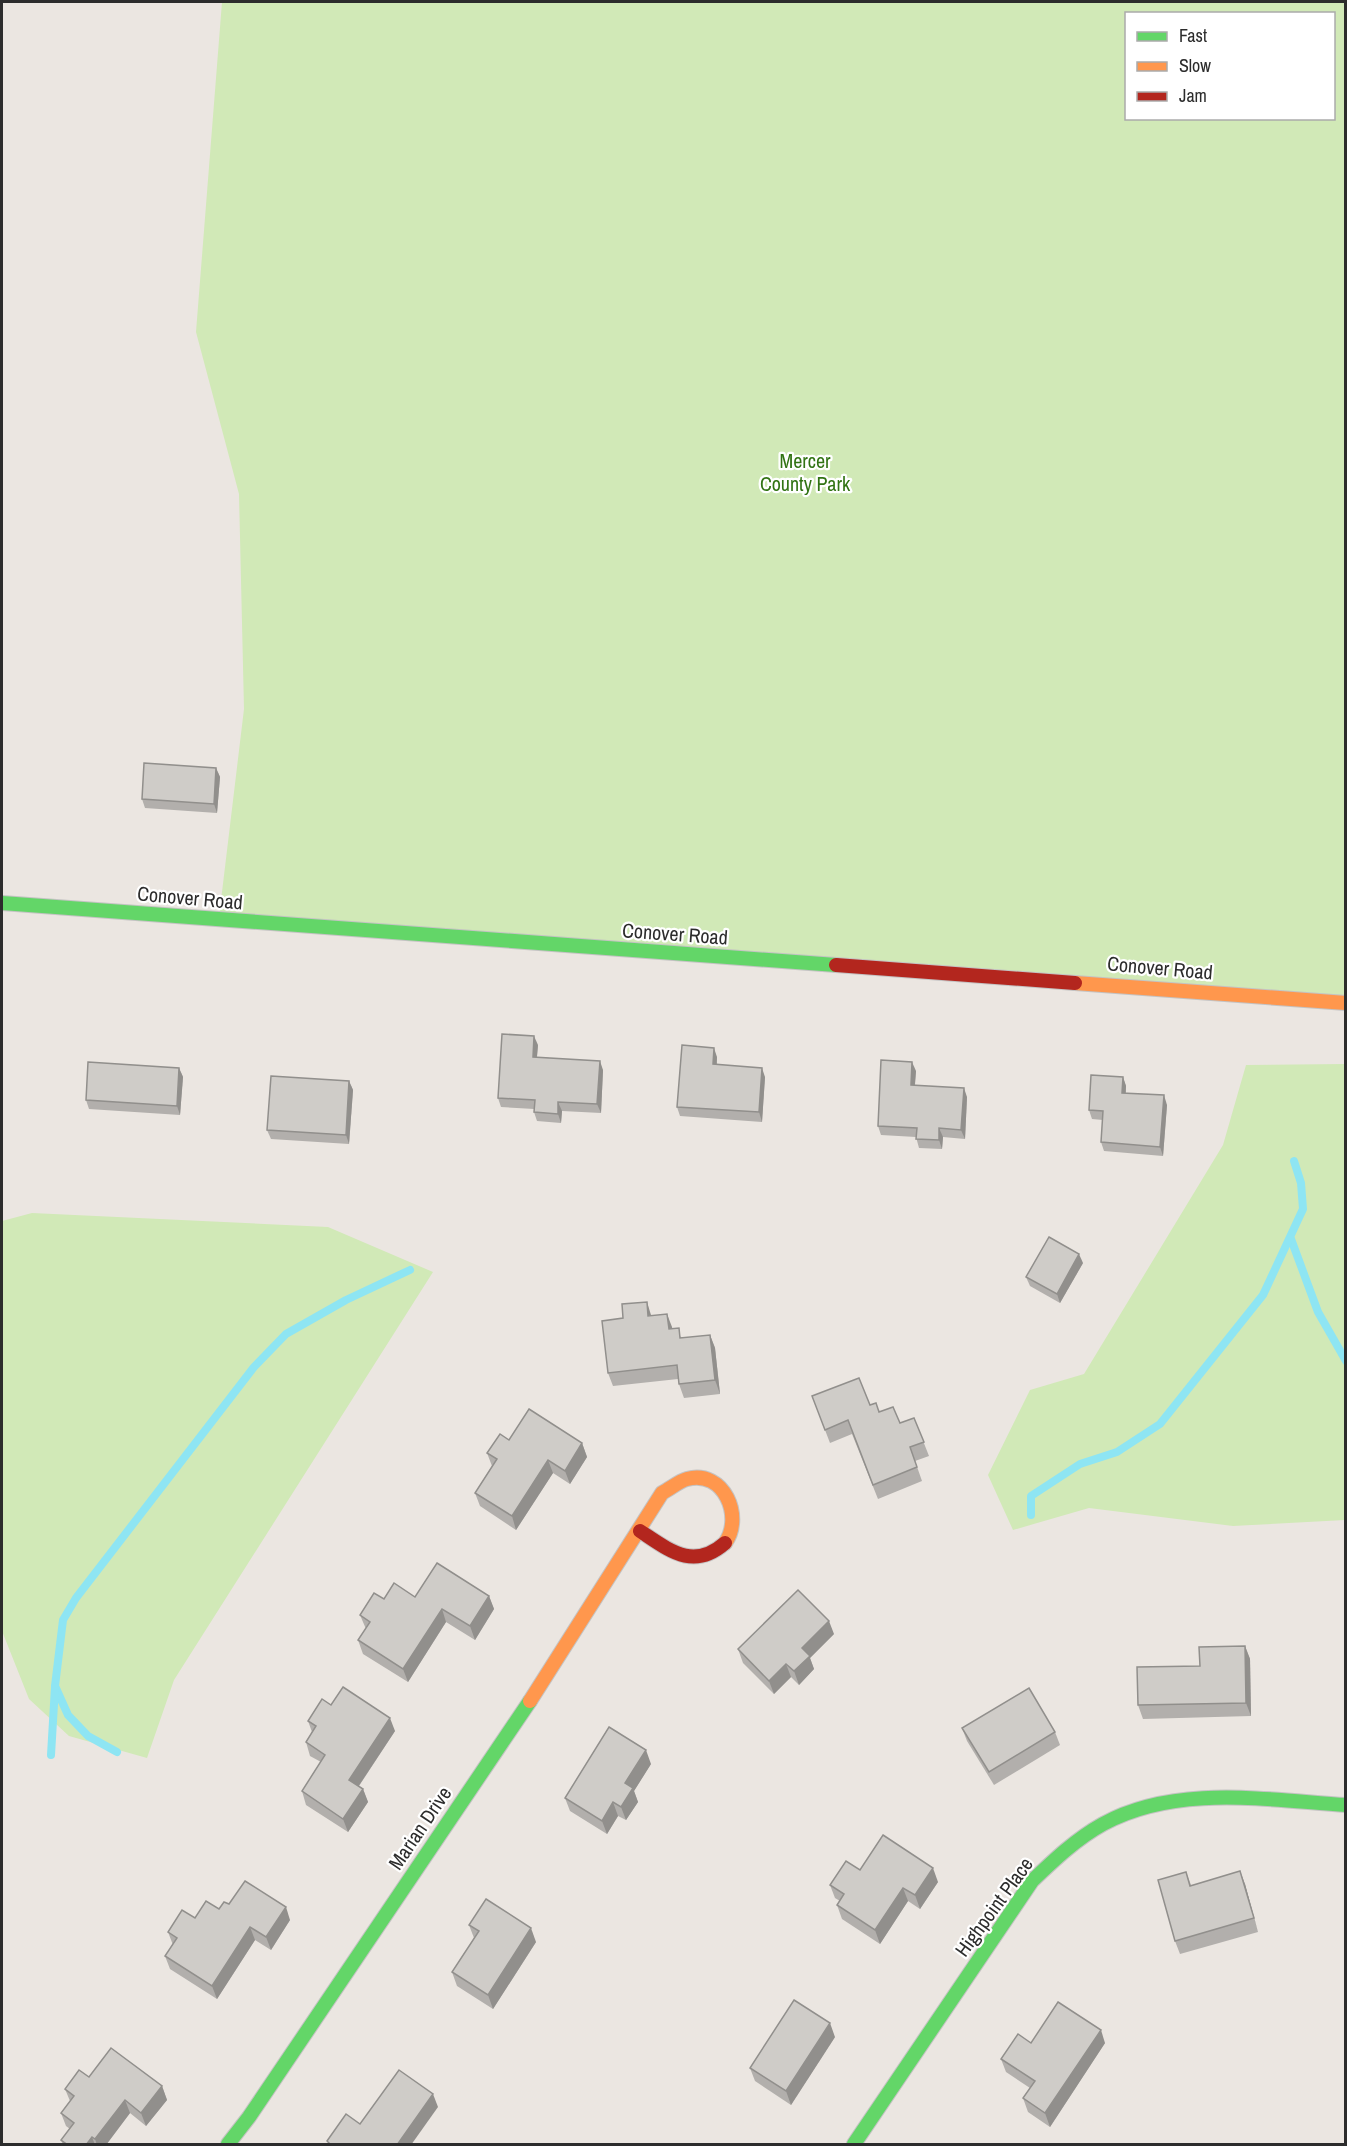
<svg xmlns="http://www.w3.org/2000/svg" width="1347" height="2146" font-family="'Archivo Narrow',sans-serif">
<rect width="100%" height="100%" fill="#ebe6e1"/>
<g fill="#d1e9b7" fill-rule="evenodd">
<path d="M 222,2 L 1345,2 L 1345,1001 L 219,917 L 244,709 L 239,494 L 196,332 ZM 1126,14 L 1334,14 L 1334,118 L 1126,118 Z"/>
<polygon points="1345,1064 1345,1520 1233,1526 1089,1508 1013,1530 988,1475 1030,1390 1084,1374 1223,1145 1246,1065"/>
<polygon points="32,1213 328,1227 433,1272 174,1680 147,1758 69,1736 29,1699 2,1631 2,1221"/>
</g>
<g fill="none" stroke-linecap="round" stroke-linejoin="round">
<g stroke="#8ee5f3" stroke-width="8">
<polyline points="1291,1239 1318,1312 1346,1361"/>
<polyline points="1031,1515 1031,1496 1080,1464 1117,1452 1160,1424 1263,1295 1303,1209 1301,1183 1294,1161"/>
<polyline points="117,1752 88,1736 68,1715 55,1686 63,1620 76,1598 254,1367 286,1334 346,1300 410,1270"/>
<polyline points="51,1755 55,1687"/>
</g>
<defs>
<g id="fast">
<polyline points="2,903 836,965"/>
<polyline points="228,2144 249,2117 530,1701"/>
<path d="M 854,2144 L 1032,1881 C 1054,1860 1076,1839 1103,1824 C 1176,1784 1267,1800 1346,1805"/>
</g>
<g id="slow">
<polyline points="1075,983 1346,1003"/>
<path d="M 530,1701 L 662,1493 C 670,1489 679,1481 687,1479 C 724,1469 744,1517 725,1543"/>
</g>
<g id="jam">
<polyline points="836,965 1075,983"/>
<path d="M 640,1531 C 669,1550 693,1571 725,1543"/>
</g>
</defs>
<use href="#fast" stroke="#c4c3c3" stroke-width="16"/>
<use href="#slow" stroke="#c4c3c3" stroke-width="16"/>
<use href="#jam" stroke="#c4c3c3" stroke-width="16"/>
<use href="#fast" stroke="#63d668" stroke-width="14"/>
<use href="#slow" stroke="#ff974d" stroke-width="14"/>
<use href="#jam" stroke="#b3261e" stroke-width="14"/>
</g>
<g fill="#b2afac">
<polygon points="216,768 220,777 217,813 145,808 142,799"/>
<polygon points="538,1045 537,1057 603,1070 601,1113 562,1111 561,1123 537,1121 534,1112 534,1109 501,1107 498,1098"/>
<polygon points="717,1057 717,1065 765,1077 762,1122 680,1116 677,1107"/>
<polygon points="179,1068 183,1077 180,1115 89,1109 86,1100"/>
<polygon points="916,1071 915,1085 967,1097 965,1139 943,1137 942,1149 919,1148 916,1137 881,1135 878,1126"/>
<polygon points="1123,1077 1126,1086 1126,1093 1167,1105 1163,1156 1104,1151 1101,1142 1103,1120 1092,1119 1089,1110"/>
<polygon points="349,1081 353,1090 349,1144 271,1139 267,1130"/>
<polygon points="1083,1263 1060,1303 1030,1286 1026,1277"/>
<polygon points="652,1315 672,1327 672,1329 682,1338 710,1335 715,1348 720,1394 684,1398 679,1384 678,1379 613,1386 608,1373"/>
<polygon points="812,1396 870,1405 900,1423 914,1418 929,1456 915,1461 922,1481 878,1499 852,1434 830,1443"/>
<polygon points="509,1440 582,1443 587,1457 570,1484 553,1473 516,1530 480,1506 475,1493 492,1466 487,1453"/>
<polygon points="489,1596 494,1609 475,1640 446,1622 408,1682 363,1654 358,1640 366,1629 360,1615 384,1599 415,1597"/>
<polygon points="834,1634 810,1658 814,1669 799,1685 791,1677 774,1694 743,1663 738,1649"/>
<polygon points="1245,1646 1250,1659 1251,1716 1143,1719 1138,1705 1200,1666"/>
<polygon points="331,1705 395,1731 359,1786 363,1789 368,1802 348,1832 306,1805 302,1791 321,1762 310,1756 306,1742 312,1732 308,1721"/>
<polygon points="962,1728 1055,1732 1060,1745 994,1785 967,1741"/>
<polygon points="651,1764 634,1791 638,1802 626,1820 618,1816 607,1834 570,1811 565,1798"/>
<polygon points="860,1870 938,1882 920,1909 908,1901 880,1944 842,1919 837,1905 840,1901 835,1898 830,1885"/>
<polygon points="1186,1872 1191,1885 1245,1884 1258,1932 1180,1954 1175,1941"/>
<polygon points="229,1904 290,1920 271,1950 255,1940 217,1999 170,1969 165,1956 173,1945 168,1932 195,1918 219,1909"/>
<polygon points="469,1925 536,1942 493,2009 457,1986 452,1972 474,1938"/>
<polygon points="835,2037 791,2105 755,2081 750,2068"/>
<polygon points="1031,2043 1105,2043 1050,2127 1028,2112 1023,2098 1030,2088 1006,2072 1001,2059"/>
<polygon points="89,2077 162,2086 167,2100 146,2126 130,2113 106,2145 63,2145 61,2140 70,2129 66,2126 61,2113 70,2101 65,2089"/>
</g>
<g fill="#918f8c">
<polygon points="216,768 220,777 217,813 214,804"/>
<polygon points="534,1036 538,1045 536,1066 533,1057"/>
<polygon points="714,1048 717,1057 716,1073 713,1064"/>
<polygon points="600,1061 603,1070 601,1113 597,1104"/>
<polygon points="912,1062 916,1071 914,1094 911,1085"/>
<polygon points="179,1068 183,1077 180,1115 177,1106"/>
<polygon points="762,1068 765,1077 762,1122 759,1112"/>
<polygon points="1123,1077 1126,1086 1125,1102 1122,1093"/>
<polygon points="349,1081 353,1090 349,1144 346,1135"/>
<polygon points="964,1088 967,1097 965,1139 961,1130"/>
<polygon points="1164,1095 1167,1105 1163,1156 1160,1147"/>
<polygon points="558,1102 562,1111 561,1123 558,1114"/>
<polygon points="939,1128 943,1137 942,1149 939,1140"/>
<polygon points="1079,1254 1083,1263 1060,1303 1057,1294"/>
<polygon points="647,1302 651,1315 648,1316"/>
<polygon points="667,1314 672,1327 674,1343 669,1329"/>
<polygon points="710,1335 715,1348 720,1394 715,1380"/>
<polygon points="582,1443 587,1457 570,1484 565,1471"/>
<polygon points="548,1460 553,1473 516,1530 512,1516"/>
<polygon points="489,1596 494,1609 475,1640 470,1626"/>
<polygon points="442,1609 446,1622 408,1682 403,1669"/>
<polygon points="829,1621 834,1634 810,1658 814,1669 799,1685 794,1671 802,1648"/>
<polygon points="1245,1646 1250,1659 1251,1716 1246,1703"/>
<polygon points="786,1664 791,1677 774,1694 769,1681"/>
<polygon points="390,1718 395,1731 354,1793 349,1780"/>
<polygon points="646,1750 651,1764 634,1791 638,1802 626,1820 621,1807 625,1783"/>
<polygon points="363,1789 368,1802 348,1832 343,1819"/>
<polygon points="613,1802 618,1816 607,1834 602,1821"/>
<polygon points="933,1868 938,1882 920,1909 915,1895"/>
<polygon points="1240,1871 1245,1884 1258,1932 1254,1918"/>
<polygon points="903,1888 908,1901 880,1944 875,1930"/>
<polygon points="286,1907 290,1920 271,1950 266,1937"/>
<polygon points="250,1927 255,1940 217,1999 212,1986"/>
<polygon points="531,1928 536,1942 493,2009 488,1995"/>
<polygon points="830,2023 835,2037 791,2105 786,2091"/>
<polygon points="1101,2030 1105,2043 1050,2127 1045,2113"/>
<polygon points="162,2086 167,2100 146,2126 141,2113"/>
<polygon points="433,2094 438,2107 411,2145 397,2145"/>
<polygon points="125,2100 130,2113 106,2145 97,2145 95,2139"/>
<polygon points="92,2137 95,2145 86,2145"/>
</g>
<g fill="#cfccc8" stroke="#918f8c" stroke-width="1.5">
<polygon points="144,763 216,768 214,804 142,799"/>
<polygon points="502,1034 534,1036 533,1057 600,1061 597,1104 558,1102 558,1114 534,1112 535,1100 498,1098"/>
<polygon points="682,1045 714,1048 713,1064 762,1068 759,1112 677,1107"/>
<polygon points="881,1060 912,1062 911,1085 964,1088 961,1130 939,1128 939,1140 916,1139 917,1128 878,1126"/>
<polygon points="88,1062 179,1068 177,1106 86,1100"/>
<polygon points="1091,1075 1123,1077 1122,1093 1164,1095 1160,1147 1101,1142 1103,1111 1089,1110"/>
<polygon points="271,1076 349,1081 346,1135 267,1130"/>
<polygon points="1049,1237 1079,1254 1057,1294 1026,1277"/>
<polygon points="647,1302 648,1316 667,1314 669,1329 679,1328 680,1338 710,1335 715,1380 679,1384 677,1365 608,1373 602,1321 623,1318 622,1304"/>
<polygon points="859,1378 870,1405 876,1403 879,1412 893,1407 900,1423 914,1418 924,1442 910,1447 917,1467 873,1485 848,1420 825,1430 812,1396"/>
<polygon points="529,1409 582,1443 565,1471 548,1460 512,1516 475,1493 497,1459 487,1453 500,1434 509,1440"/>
<polygon points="437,1563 489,1596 470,1626 442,1609 403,1669 358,1640 370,1622 360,1615 374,1593 384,1599 394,1583 415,1597"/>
<polygon points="798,1590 829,1621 802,1648 810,1656 794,1671 786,1664 769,1681 738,1649"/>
<polygon points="1245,1646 1246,1703 1138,1705 1137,1667 1200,1666 1199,1647"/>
<polygon points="343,1687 390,1718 349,1780 363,1789 343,1819 302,1791 325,1755 306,1742 316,1726 308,1721 322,1699 331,1705"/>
<polygon points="1029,1688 1055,1732 989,1772 962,1728"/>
<polygon points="609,1727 646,1750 625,1783 633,1788 621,1807 613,1802 602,1821 565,1798"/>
<polygon points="883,1835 933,1868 915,1895 903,1888 875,1930 837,1905 844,1894 830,1885 846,1861 860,1870"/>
<polygon points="1240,1871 1254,1918 1175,1941 1158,1880 1186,1872 1190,1886"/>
<polygon points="245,1881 286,1907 266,1937 250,1927 212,1986 165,1956 177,1938 168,1932 182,1910 195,1918 206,1901 219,1909 224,1902 229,1904"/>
<polygon points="486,1899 531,1928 488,1995 452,1972 479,1931 469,1925"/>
<polygon points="794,2000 830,2023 786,2091 750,2068"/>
<polygon points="1058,2002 1101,2030 1045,2113 1023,2098 1035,2081 1001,2059 1018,2034 1031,2043"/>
<polygon points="111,2048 162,2086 141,2113 125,2100 95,2139 92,2137 86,2145 68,2145 61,2140 74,2123 61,2113 74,2096 65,2089 79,2070 89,2077"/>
<polygon points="399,2070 433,2094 397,2145 331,2145 327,2141 346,2114 360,2124"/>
</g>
<g text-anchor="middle" stroke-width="4.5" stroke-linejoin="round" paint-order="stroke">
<g font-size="20" fill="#317313" stroke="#fff">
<text x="805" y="468">Mercer<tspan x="805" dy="23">County Park</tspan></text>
</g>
<g font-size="20" fill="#2c2c2c" stroke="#fff">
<text transform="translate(190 898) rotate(5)" y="7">Conover Road</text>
<text transform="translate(675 934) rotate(4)" y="7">Conover Road</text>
<text transform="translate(1160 968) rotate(5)" y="7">Conover Road</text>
<text transform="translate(420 1828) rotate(-56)" y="7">Marian Drive</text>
<text transform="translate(994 1907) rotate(-54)" y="7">Highpoint Place</text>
</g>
</g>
<rect width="1347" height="2146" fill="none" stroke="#2c2c2c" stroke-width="6"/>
<rect x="1125" y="12" width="210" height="108" fill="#ffffff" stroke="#ababab" stroke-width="1.5"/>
<rect x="1137" y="32" width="30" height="9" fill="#63d668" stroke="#ababab" stroke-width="1.5"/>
<text x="1179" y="42" font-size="18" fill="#2c2c2c">Fast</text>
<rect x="1137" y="62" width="30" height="9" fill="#ff974d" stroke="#ababab" stroke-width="1.5"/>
<text x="1179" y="72" font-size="18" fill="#2c2c2c">Slow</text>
<rect x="1137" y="92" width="30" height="9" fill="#b3261e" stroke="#ababab" stroke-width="1.5"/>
<text x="1179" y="102" font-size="18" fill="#2c2c2c">Jam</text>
</svg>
